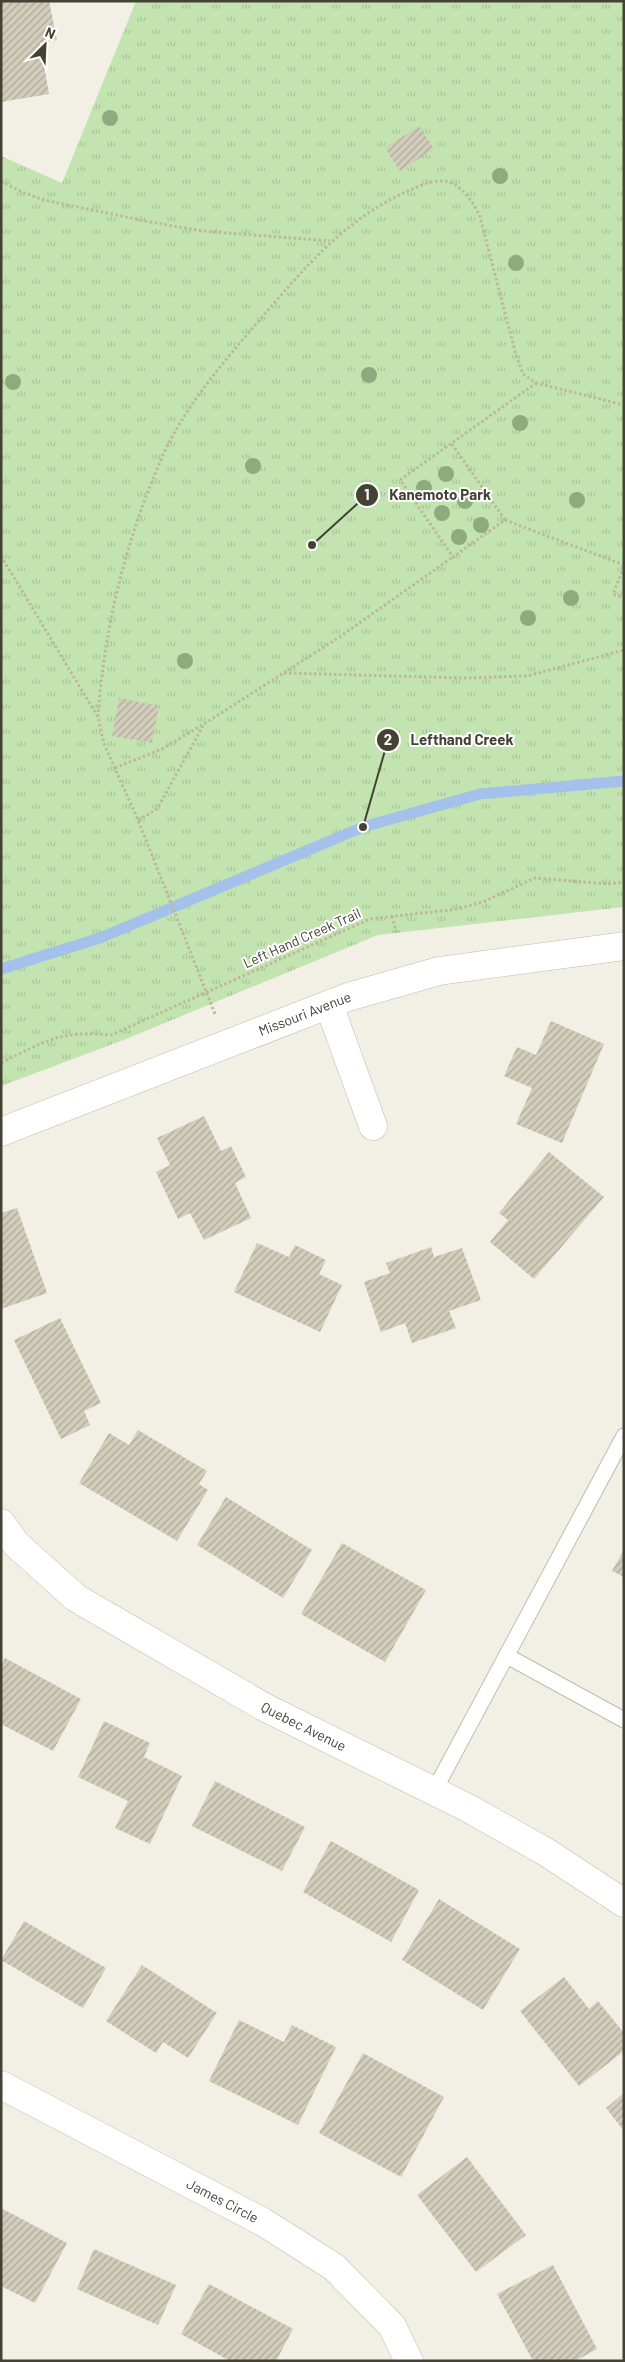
<svg xmlns="http://www.w3.org/2000/svg" width="625" height="2362" font-family="Barlow,sans-serif">
<defs>
<pattern id="park-tufts" width="24" height="20" patternUnits="userSpaceOnUse" patternTransform="scale(1.25)"><rect width="24" height="20" fill="#c3e4b0"/><path d="M3 7l-1-3M5 7V3M7 7l1-3M15 17l-1-3M17 17v-4M19 17l1-3" fill="none" stroke="#a9c598"/></pattern>
<pattern id="building-hatch" width="6" height="6" patternUnits="userSpaceOnUse" patternTransform="scale(1.25)"><rect width="6" height="6" fill="#d2cebb"/><path d="M-1 1l2-2M0 6l6-6M5 7l2-2" fill="none" stroke="#aca999"/></pattern>
</defs>
<rect width="100%" height="100%" fill="#f2f0e5"/>
<polygon fill="url(#park-tufts)" points="136,1 624,1 624,907 378,935 126,1039 1,1086 1,156 62,183"/>
<g fill="none" stroke-linecap="round" stroke-linejoin="round">
<polyline stroke="#a4c1ec" stroke-width="11" points="1,969 100,938 363,827 480,794 624,781"/>
</g>
<g fill="url(#building-hatch)">
<polygon points="1,1 49,1 57,40 40,43 49,94 1,102"/>
<polygon points="419,126 434,149 400,171 385,148"/>
<polygon points="119,698 159,706 152,743 112,736"/>
<polygon points="551,1021 604,1044 562,1143 516,1124 532,1088 504,1076 517,1047 536,1055"/>
<polygon points="204,1116 221,1151 231,1146 246,1177 235,1183 251,1218 204,1240 190,1213 178,1219 156,1172 170,1165 157,1138"/>
<polygon points="549,1152 604,1197 534,1279 490,1242 508,1220 499,1213"/>
<polygon points="17,1208 47,1293 1,1309 1,1213"/>
<polygon points="257,1243 289,1257 295,1245 326,1260 319,1274 342,1285 320,1332 234,1292"/>
<polygon points="431,1247 434,1257 462,1248 481,1300 449,1311 456,1328 412,1343 405,1323 381,1332 364,1282 390,1273 386,1263"/>
<polygon points="60,1318 101,1403 84,1411 90,1425 61,1439 14,1340"/>
<polygon points="138,1430 207,1471 199,1484 208,1490 177,1541 79,1483 109,1433 129,1445"/>
<polygon points="226,1497 312,1550 283,1598 197,1545"/>
<polygon points="342,1543 426,1590 385,1662 301,1614"/>
<polygon points="624,1550 624,1577 612,1571"/>
<polygon points="5,1658 81,1699 53,1751 1,1724 1,1666"/>
<polygon points="104,1721 150,1743 144,1757 182,1776 150,1844 115,1828 128,1801 78,1777"/>
<polygon points="215,1781 305,1827 282,1871 192,1826"/>
<polygon points="331,1841 419,1890 391,1942 303,1892"/>
<polygon points="439,1899 520,1949 483,2010 402,1960"/>
<polygon points="24,1921 106,1968 83,2008 1,1960"/>
<polygon points="142,1965 217,2013 188,2058 163,2042 156,2053 106,2021"/>
<polygon points="564,1977 589,2009 598,2001 624,2033 624,2051 579,2086 520,2011"/>
<polygon points="239,2020 284,2042 292,2025 336,2047 298,2125 209,2081"/>
<polygon points="363,2053 444,2097 401,2177 319,2133"/>
<polygon points="624,2093 624,2131 606,2108"/>
<polygon points="467,2157 526,2235 476,2272 417,2195"/>
<polygon points="1,2208 67,2243 35,2303 1,2286"/>
<polygon points="94,2249 176,2285 158,2325 77,2289"/>
<polygon points="553,2265 597,2349 575,2361 533,2361 497,2294"/>
<polygon points="209,2284 293,2329 276,2361 230,2361 181,2334"/>
</g>
<g fill="none" stroke-linecap="round" stroke-linejoin="round">
<defs>
<g id="lane">
<polyline points="507,1656 624,1720"/>
<polyline points="434,1791 624,1436"/>
</g>
<g id="street">
<polyline points="329,1005 373,1126"/>
<path id="s1" d="M 1,1132 L 348,997 L 439,971 L 624,946"/>
<path id="s2" d="M 1,1523 L 16,1544 L 76,1598 L 266,1708 L 468,1808 L 546,1852 L 624,1903"/>
<path id="s3" d="M 1,2085 L 263,2222 L 334,2267 L 392,2326 L 409,2361"/>
</g>
</defs>
<use href="#lane" stroke="#bfbcab" stroke-width="17"/>
<use href="#street" stroke="#bfbcab" stroke-width="29"/>
<g stroke="#bdb79b" stroke-width="3" stroke-dasharray="2.5 2.5" stroke-linecap="butt">
<polyline points="1,181 22,192 44,200 145,221 202,231 330,241"/>
<polyline points="452,444 505,520 453,557 400,480 536,383"/>
<polyline points="505,520 624,565"/>
<polyline points="1,556 98,717 104,744 138,820 215,1014"/>
<polyline points="624,567 613,594 624,598"/>
<polyline points="284,673 465,678 527,676 624,650"/>
<path d="M 98,717 C 104,629 125,543 160,462 C 182,410 220,366 257,323 C 302,271 344,219 408,191 C 419,186 432,180 444,181 C 461,183 474,203 480,217 L 516,355 L 523,374 L 536,383 L 624,405"/>
<polyline points="115,768 162,749 204,724 338,638 453,557"/>
<polyline points="138,820 157,809 203,726"/>
<polyline points="392,916 397,934"/>
<path d="M 1,1063 C 46,1041 59,1030 111,1035 L 370,919 L 458,909 L 485,901 L 535,878 L 608,884 L 624,882"/>
</g>
<use href="#lane" stroke="#fff" stroke-width="15"/>
<use href="#street" stroke="#fff" stroke-width="28"/>
</g>
<g fill="#8dab7f">
<circle cx="110" cy="118" r="8"/>
<circle cx="500" cy="176" r="8"/>
<circle cx="516" cy="263" r="8"/>
<circle cx="369" cy="375" r="8"/>
<circle cx="13" cy="382" r="8"/>
<circle cx="520" cy="423" r="8"/>
<circle cx="253" cy="466" r="8"/>
<circle cx="446" cy="474" r="8"/>
<circle cx="424" cy="488" r="8"/>
<circle cx="577" cy="500" r="8"/>
<circle cx="465" cy="501" r="8"/>
<circle cx="442" cy="513" r="8"/>
<circle cx="481" cy="525" r="8"/>
<circle cx="459" cy="537" r="8"/>
<circle cx="571" cy="598" r="8"/>
<circle cx="528" cy="618" r="8"/>
<circle cx="185" cy="661" r="8"/>
</g>
<g text-anchor="middle" stroke-width="4" stroke-linejoin="round" paint-order="stroke">
<g font-size="14" fill="#444135" stroke="#fff">
<text transform="translate(302 938) rotate(-24)" y="5">Left Hand Creek Trail</text>
<text dy="5" stroke="none"><textPath href="#s1" startOffset="326">Missouri Avenue</textPath></text>
<text dy="5" stroke="none"><textPath href="#s2" startOffset="368">Quebec Avenue</textPath></text>
<text dy="5" stroke="none"><textPath href="#s3" startOffset="250">James Circle</textPath></text>
</g>
</g>
<path fill="none" stroke="#444135" stroke-width="2" d="M312 545L367 495M363 827L388 740"/>
<g fill="#444135" stroke="#fff" stroke-width="2">
<circle cx="312" cy="545" r="5"/>
<circle cx="363" cy="827" r="5"/>
<circle cx="367" cy="495" r="12"/>
<circle cx="388" cy="740" r="12"/>
</g>
<g font-size="15" text-anchor="middle" font-weight="bold" fill="#fff">
<text x="367" y="500">1</text>
<text x="388" y="745">2</text>
</g>
<g font-size="15" text-anchor="middle" font-weight="bold" fill="#444135" stroke="#fff" stroke-width="4" stroke-linejoin="round" paint-order="stroke">
<text x="440" y="500">Kanemoto Park</text>
<text x="462" y="745">Lefthand Creek</text>
</g>
<rect width="625" height="2362" fill="none" stroke="#444135" stroke-width="5"/>
<g transform="translate(45 45) rotate(24)" stroke="#ffffff" stroke-width="4" paint-order="stroke">
<path d="M0-4L9 19L0 12L-9 19Z" fill="#444135"/>
<text y="-8" font-size="14" font-weight="bold" text-anchor="middle" fill="#444135">N</text>
</g>
</svg>
